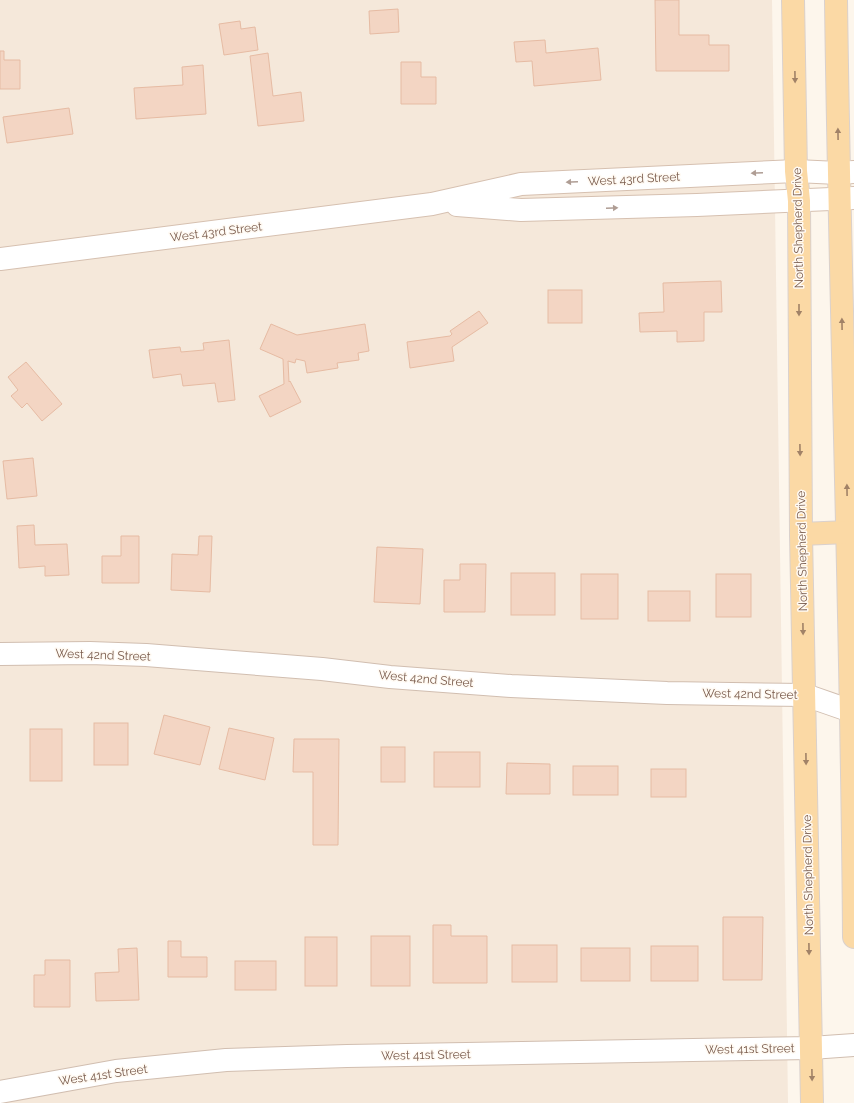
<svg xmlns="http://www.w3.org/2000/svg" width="854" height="1103" font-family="Raleway,sans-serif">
<rect width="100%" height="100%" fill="#fdf6ec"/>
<polygon fill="#f5e8da" points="0,0 772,0 788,1103 0,1103"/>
<g fill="#f3d5c3" stroke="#e6bba3">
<polygon points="655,0 679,0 679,35 709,35 709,45 729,45 729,71 656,71"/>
<polygon points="398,9 399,32 370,34 369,11"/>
<polygon points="240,21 241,29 255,27 258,50 224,55 219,24"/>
<polygon points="545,40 546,53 598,48 601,80 534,86 532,61 516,62 514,42"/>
<polygon points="0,51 4,51 4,60 20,60 20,89 0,89"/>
<polygon points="268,53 273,96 301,92 304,121 258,126 250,56"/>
<polygon points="401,62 421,62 421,77 436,77 436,104 401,104"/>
<polygon points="203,65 206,114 136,119 134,88 183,85 182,67"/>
<polygon points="69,108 73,134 7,143 3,117"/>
<polygon points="721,281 722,312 704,312 704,341 677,342 677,331 640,332 639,313 664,312 663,283"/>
<rect x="548" y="290" width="34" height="33"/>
<polygon points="479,311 488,323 452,347 454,361 410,368 407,342 450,336 452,334 450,331"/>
<polygon points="271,324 297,335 365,324 369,351 358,353 359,360 337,363 338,368 307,373 305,361 296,359 295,363 288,361 289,382 290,381 301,402 270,417 259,396 284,384 283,359 260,349"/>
<polygon points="229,340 235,400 218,402 215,383 183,386 181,374 153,378 149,350 180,347 181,352 204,350 203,343"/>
<polygon points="26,362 62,404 42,421 27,403 22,408 11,396 18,390 8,377"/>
<polygon points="33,458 37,496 7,499 3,461"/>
<polygon points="34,525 35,545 67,544 69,575 45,576 45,566 19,568 17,526"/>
<polygon points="121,536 139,536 139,583 102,583 102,556 121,556"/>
<polygon points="199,536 212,536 210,592 171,590 172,554 198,555"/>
<polygon points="377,547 423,549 420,604 374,602"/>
<polygon points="460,564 486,564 485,612 444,612 444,580 460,580"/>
<rect x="511" y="573" width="44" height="42"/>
<rect x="581" y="574" width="37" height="45"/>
<rect x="716" y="574" width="35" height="43"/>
<rect x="648" y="591" width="42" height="30"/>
<polygon points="164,715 210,727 200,765 154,754"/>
<rect x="94" y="723" width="34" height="42"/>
<polygon points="229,728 274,738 265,780 219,769"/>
<rect x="30" y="729" width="32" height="52"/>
<polygon points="294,739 339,739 338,845 313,845 313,772 293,772"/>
<rect x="381" y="747" width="24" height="35"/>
<rect x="434" y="752" width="46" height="35"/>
<polygon points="507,763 550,764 550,794 506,794"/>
<rect x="573" y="766" width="45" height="29"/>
<rect x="651" y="769" width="35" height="28"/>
<polygon points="723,917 763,917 762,980 723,980"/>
<polygon points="433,925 451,925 451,936 487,936 487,983 433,983"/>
<rect x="371" y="936" width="39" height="50"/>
<rect x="305" y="937" width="32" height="49"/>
<polygon points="168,941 181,941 181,957 207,957 207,977 168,977"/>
<rect x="512" y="945" width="45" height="37"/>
<rect x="651" y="946" width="47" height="35"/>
<polygon points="137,948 139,1000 96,1001 95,973 119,972 118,949"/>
<rect x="581" y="948" width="49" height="33"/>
<polygon points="45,960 70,960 70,1007 34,1007 34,975 45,975"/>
<rect x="235" y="961" width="41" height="29"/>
</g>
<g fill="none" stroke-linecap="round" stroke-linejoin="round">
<defs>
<g id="minor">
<polyline points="0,654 90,653 146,655 322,669 390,677 511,686 667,693 805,695 851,711"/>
<polyline points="0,1092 116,1071 226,1060 347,1056 811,1048 854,1045"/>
</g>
<g id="secondary">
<polyline points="457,205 521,210 697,205 854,198"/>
<polyline points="0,259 432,204 521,184 796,171 838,173 854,172"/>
</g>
<g id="primary">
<polyline points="793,0 796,171 799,201 801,534 812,1103"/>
<path d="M 836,0 C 840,312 852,624 854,937"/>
<polyline points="801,534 848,532"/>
</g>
</defs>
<use href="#minor" stroke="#d1beb0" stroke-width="24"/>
<use href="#secondary" stroke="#d6c0b0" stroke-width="24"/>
<use href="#primary" stroke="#dad1cd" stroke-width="24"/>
<use href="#minor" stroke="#fff" stroke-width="22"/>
<use href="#secondary" stroke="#fff" stroke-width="22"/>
<use href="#primary" stroke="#fbd9a5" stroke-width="22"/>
</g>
<defs><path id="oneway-solid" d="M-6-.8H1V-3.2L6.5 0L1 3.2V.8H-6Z"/></defs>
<g fill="#a18267">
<use href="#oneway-solid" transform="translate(795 77) rotate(89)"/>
<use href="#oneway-solid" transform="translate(838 134) rotate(-91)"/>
<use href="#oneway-solid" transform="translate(799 310) rotate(90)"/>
<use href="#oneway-solid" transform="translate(842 324) rotate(-91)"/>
<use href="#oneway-solid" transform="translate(800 450) rotate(89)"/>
<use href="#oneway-solid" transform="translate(847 490) rotate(-91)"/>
<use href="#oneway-solid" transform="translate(803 629) rotate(89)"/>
<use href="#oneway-solid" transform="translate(806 759) rotate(89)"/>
<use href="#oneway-solid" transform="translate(809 949) rotate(89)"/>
<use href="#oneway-solid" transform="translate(812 1075) rotate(89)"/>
</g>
<g fill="#af9d94">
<use href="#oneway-solid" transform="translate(757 173) rotate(177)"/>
<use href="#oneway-solid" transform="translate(572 182) rotate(177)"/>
<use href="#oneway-solid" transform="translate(612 208) rotate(-2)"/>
</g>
<g text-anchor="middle" stroke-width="3" stroke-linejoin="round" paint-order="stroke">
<g font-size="12" fill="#7a5c4d" stroke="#fffaf3">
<text transform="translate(634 179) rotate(-3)" y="4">West 43rd Street</text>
<text transform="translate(798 228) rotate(-91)" y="4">North Shepherd Drive</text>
<text transform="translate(216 232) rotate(-7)" y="4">West 43rd Street</text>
<text transform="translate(802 551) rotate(-91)" y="4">North Shepherd Drive</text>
<text transform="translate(103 655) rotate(2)" y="4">West 42nd Street</text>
<text transform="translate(426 679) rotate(5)" y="4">West 42nd Street</text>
<text transform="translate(750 694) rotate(1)" y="4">West 42nd Street</text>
<text transform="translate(808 875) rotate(-91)" y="4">North Shepherd Drive</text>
<text transform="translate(750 1049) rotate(-1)" y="4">West 41st Street</text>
<text transform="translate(426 1055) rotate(-1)" y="4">West 41st Street</text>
<text transform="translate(103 1075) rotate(-8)" y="4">West 41st Street</text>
</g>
</g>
</svg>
